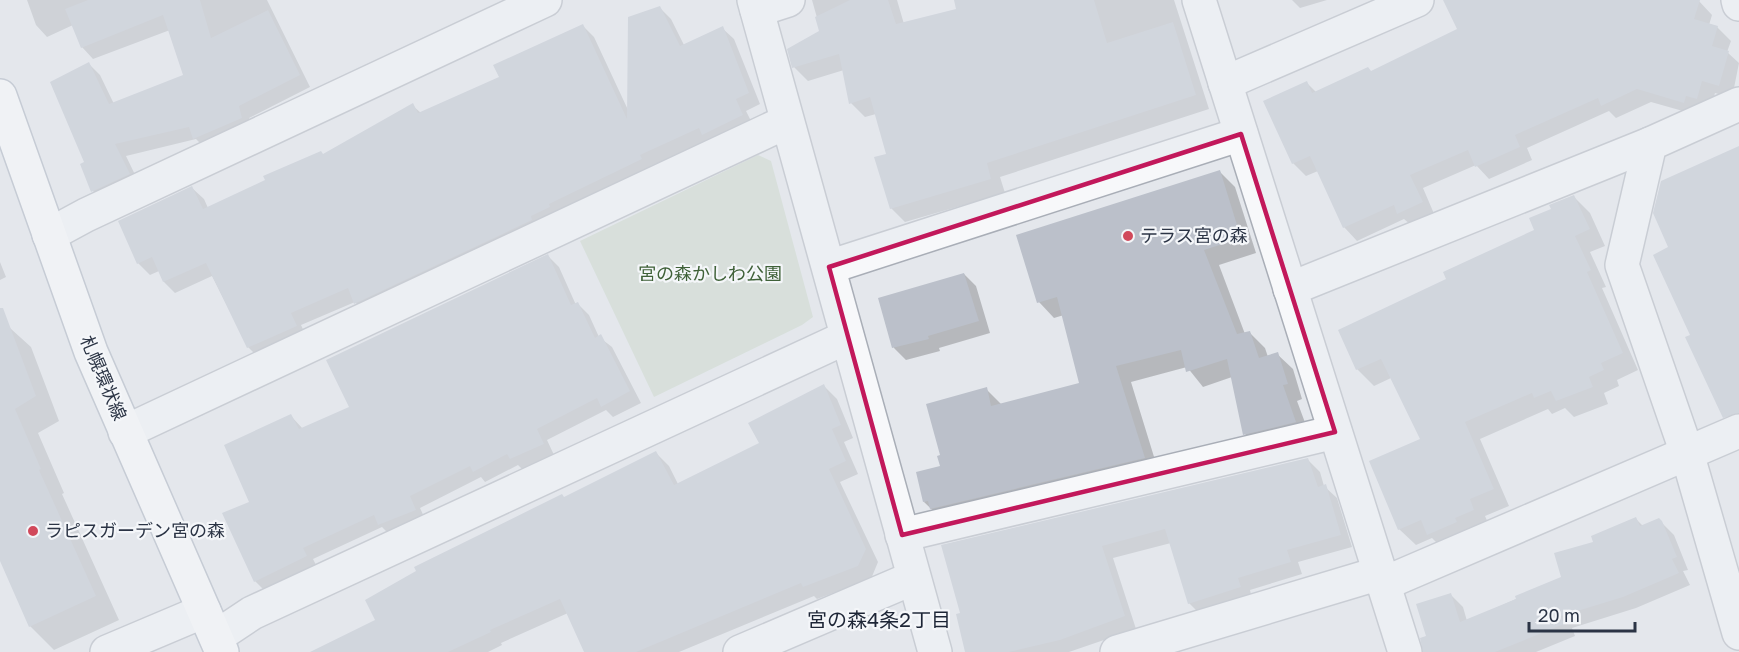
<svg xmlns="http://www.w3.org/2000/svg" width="1739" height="652" font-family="'Golos Text','Noto Sans JP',sans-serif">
<rect width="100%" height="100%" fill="#e4e7ec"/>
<polygon fill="#c9d6c5" points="758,155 771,161 813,317 802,325 654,397 580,241"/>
<g fill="#0003">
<polygon points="27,0 267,0 310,87 249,118 253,130 206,149 196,139 126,156 140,185 104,202 93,191 86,163 89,64 100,75 114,104 185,76 170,30 93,59 82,47 73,25 47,37 36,25"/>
<polygon points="812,0 897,0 904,24 958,10 957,0 1174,0 1209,109 1000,177 1005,193 905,222 891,208 888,155 876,114 865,117 851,103 844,70 808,81 794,67 821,32"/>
<polygon points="1292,0 1327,0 1300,8"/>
<polygon points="1444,0 1698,0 1712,15 1709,25 1717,27 1731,41 1727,52 1739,63 1732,98 1715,93 1710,111 1697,115 1651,102 1616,118 1609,111 1527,148 1532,160 1489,179 1476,165 1423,188 1435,216 1412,226 1404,219 1357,241 1344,227 1318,171 1306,176 1293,163 1307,83 1317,93 1372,72 1459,30"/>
<polygon points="659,7 671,19 684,45 722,28 734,39 760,104 746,111 754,127 709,140 651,166 653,171 367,315 355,302 301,325 307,338 260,359 248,347 212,276 175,293 164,282 159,271 150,275 138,263 192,188 204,199 208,208 323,155 412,105 421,113 501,78 583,26 594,37 629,112"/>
<polygon points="1219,171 1235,187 1256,253 1219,265 1245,334 1250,333 1265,348 1268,357 1277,354 1293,369 1302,399 1297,401 1310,436 1260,449 1245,434 1232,377 1203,387 1187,367 1131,382 1159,473 947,524 924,502 941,468 942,456 986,389 1002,405 1081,384 1064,315 1054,318 1039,302"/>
<polygon points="1574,197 1590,213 1605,246 1590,252 1606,287 1602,288 1638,370 1617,380 1619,386 1604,393 1608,404 1574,417 1565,408 1552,414 1548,409 1480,439 1509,506 1485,516 1490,527 1445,551 1432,538 1416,545 1399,529 1422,440 1391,378 1374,386 1357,369 1448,279 1536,231 1553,209"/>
<polygon points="548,256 559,267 576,305 578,304 589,315 599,337 612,347 641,403 613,417 606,410 547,440 554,455 522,469 518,465 485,482 481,477 420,508 426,521 391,536 382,527 313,559 317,567 266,592 255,581 251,503 291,416 303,429 351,408"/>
<polygon points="0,262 6,277 0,280"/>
<polygon points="964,274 976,286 990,333 939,348 940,351 906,360 894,348 880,299"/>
<polygon points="0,319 31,347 59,421 38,433 64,493 62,494 119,620 54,650 30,626 0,556"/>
<polygon points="824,386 837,399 853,438 844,442 858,474 840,482 878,562 871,579 817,599 814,596 679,652 585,652 568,613 501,643 502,645 488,652 314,652 377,620 565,498 656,453 669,466 678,484 761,444"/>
<polygon points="1307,459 1320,472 1324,486 1337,498 1352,547 1298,562 1302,574 1250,590 1252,599 1201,615 1189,603 1171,543 1113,558 1136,629 1069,652 966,652 962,614 943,546"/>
<polygon points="1636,519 1643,526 1659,520 1674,535 1688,570 1683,571 1690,585 1636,608 1572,628 1575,636 1536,652 1433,652 1451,595 1463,607 1467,621 1563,578 1595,543"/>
</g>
<g fill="#bbc0ca">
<polygon points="88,0 200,0 211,38 268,10 300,75 239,106 242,118 193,139 189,127 115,144 130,174 91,192 80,164 84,162 50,82 89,62 109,104 183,75 163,15 81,48 65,9"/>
<polygon points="850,0 888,0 896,24 956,9 954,0 1094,0 1107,43 1173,22 1196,95 987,163 991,179 890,209 874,157 886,154 870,97 849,104 839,54 792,68 787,49 819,31 815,17"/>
<polygon points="1443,0 1700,0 1694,19 1718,26 1712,46 1729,51 1719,86 1702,81 1697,99 1686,96 1684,103 1637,89 1601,106 1598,98 1515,135 1520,147 1475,167 1468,150 1410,175 1423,202 1397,214 1394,205 1343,228 1310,156 1292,164 1263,101 1307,81 1312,93 1368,67 1371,71 1457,29"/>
<polygon points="660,6 680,46 723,26 749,93 736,99 743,115 702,135 699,128 640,155 642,159 549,204 550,207 531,216 532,220 354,304 348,288 291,313 297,326 247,348 206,263 163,282 152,257 137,264 118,221 192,186 203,209 265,180 263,176 321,151 323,154 413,103 418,113 499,77 493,65 583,24 627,119 628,17"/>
<polygon points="1739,146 1739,413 1723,418 1685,337 1690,335 1653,255 1668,247 1653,213 1661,181"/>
<polygon points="1220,170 1241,238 1204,250 1237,334 1250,331 1259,358 1278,352 1288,384 1283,385 1296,422 1243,435 1227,359 1186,372 1181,350 1116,366 1145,458 930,509 928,501 923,502 916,472 940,466 937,456 940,455 926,404 987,387 991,406 1079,383 1057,297 1037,303 1016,235"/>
<polygon points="1574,195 1590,229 1575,236 1591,270 1587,272 1623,353 1601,363 1604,370 1589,377 1593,387 1556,401 1551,391 1534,398 1532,393 1465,422 1494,489 1470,499 1474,510 1455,518 1457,522 1427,535 1421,520 1398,530 1369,461 1420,439 1381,359 1356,370 1338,330 1446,279 1443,272 1534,230 1529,218 1551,209 1549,205"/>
<polygon points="548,254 571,305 578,302 595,338 601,334 630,391 601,407 597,398 537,429 544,444 510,459 507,454 473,472 470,466 410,496 416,510 378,525 374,515 303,548 307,556 254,582 222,513 249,502 224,445 291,414 299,429 349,407 326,360"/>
<polygon points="964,273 979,321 928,336 929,339 892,348 878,298"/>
<polygon points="0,308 3,308 36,396 15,409 41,469 39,470 96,596 29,627 0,561"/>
<polygon points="824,384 841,425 832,429 846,461 829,469 866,549 858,566 803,587 801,583 636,652 584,652 560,599 490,630 491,632 448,652 310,652 375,620 365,600 416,571 414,567 562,494 564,497 656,451 674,485 759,443 748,423"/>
<polygon points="1308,458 1318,487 1326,484 1341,535 1287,550 1291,562 1238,578 1241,587 1188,604 1165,529 1102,546 1125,616 1060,640 1009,652 965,652 956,614 960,613 941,545"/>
<polygon points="1636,517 1640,526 1659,518 1662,521 1677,557 1672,559 1679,573 1623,597 1561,616 1564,624 1495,652 1423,652 1420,638 1426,636 1416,604 1451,593 1460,622 1516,599 1515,596 1561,577 1554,553 1593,542 1591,536"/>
</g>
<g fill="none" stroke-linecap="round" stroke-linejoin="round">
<defs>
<g id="street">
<polyline points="754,0 935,652"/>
<polyline points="1199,0 1405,652"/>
<polyline points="1738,0 1739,4"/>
<polyline points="757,10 788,0"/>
<polyline points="1225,83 1417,0"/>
<polyline points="1739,104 1650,144 1622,265 1687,453 1739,633"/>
<polyline points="49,235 86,215 545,0"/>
<polyline points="829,267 1241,134"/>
<polyline points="1290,289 1650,144"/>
<polyline points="125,432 786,122"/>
<polyline points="902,535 1335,432"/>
<polyline points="1383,584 1739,431"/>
<polyline points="216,637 252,613 847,337"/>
<polyline points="107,652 204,611"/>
<polyline points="740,652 913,578"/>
<polyline points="1117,652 1380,573"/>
</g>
<polyline id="primary" points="0,96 91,352 222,652"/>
</defs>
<use href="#street" stroke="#a9aeb7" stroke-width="36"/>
<use href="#primary" stroke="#a3abb8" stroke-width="36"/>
<use href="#street" stroke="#f7f8fa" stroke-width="33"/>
<use href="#primary" stroke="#fff" stroke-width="33"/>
</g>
<path d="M0 0H1739V652H0ZM 1241,134 L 1335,432 L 902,535 L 829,267 Z" fill="#e4e7ec" fill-opacity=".55" fill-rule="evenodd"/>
<path fill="none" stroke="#c2185b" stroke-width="4.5" stroke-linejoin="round" d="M 1241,134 L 1335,432 L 902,535 L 829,267 Z"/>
<g fill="#d1495b" stroke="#f4f6f9" stroke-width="2">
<circle cx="1128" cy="236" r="6"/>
<circle cx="33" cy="531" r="6"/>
</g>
<g text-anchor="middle" stroke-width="4.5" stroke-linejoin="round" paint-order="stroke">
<g font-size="18" fill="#2b3445" stroke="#f4f6f9" text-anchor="start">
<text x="1140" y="242">テラス宮の森</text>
<text x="45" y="537">ラピスガーデン宮の森</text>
</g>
<g font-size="18" fill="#3f6138" stroke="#f4f6f9">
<text x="710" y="280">宮の森かしわ公園</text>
</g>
<g font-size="18" fill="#2b3445" stroke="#f4f6f9">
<text transform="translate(103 378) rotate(67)" y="6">札幌環状線</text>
</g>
<g font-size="20" fill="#1d2536" stroke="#f4f6f9">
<text x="879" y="627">宮の森4条2丁目</text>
</g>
</g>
<path d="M1529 622v9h106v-9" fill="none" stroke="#2b3445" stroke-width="3"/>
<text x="1538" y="622" font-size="18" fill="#2b3445" stroke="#f4f6f9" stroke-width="4.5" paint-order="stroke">20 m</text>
</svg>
